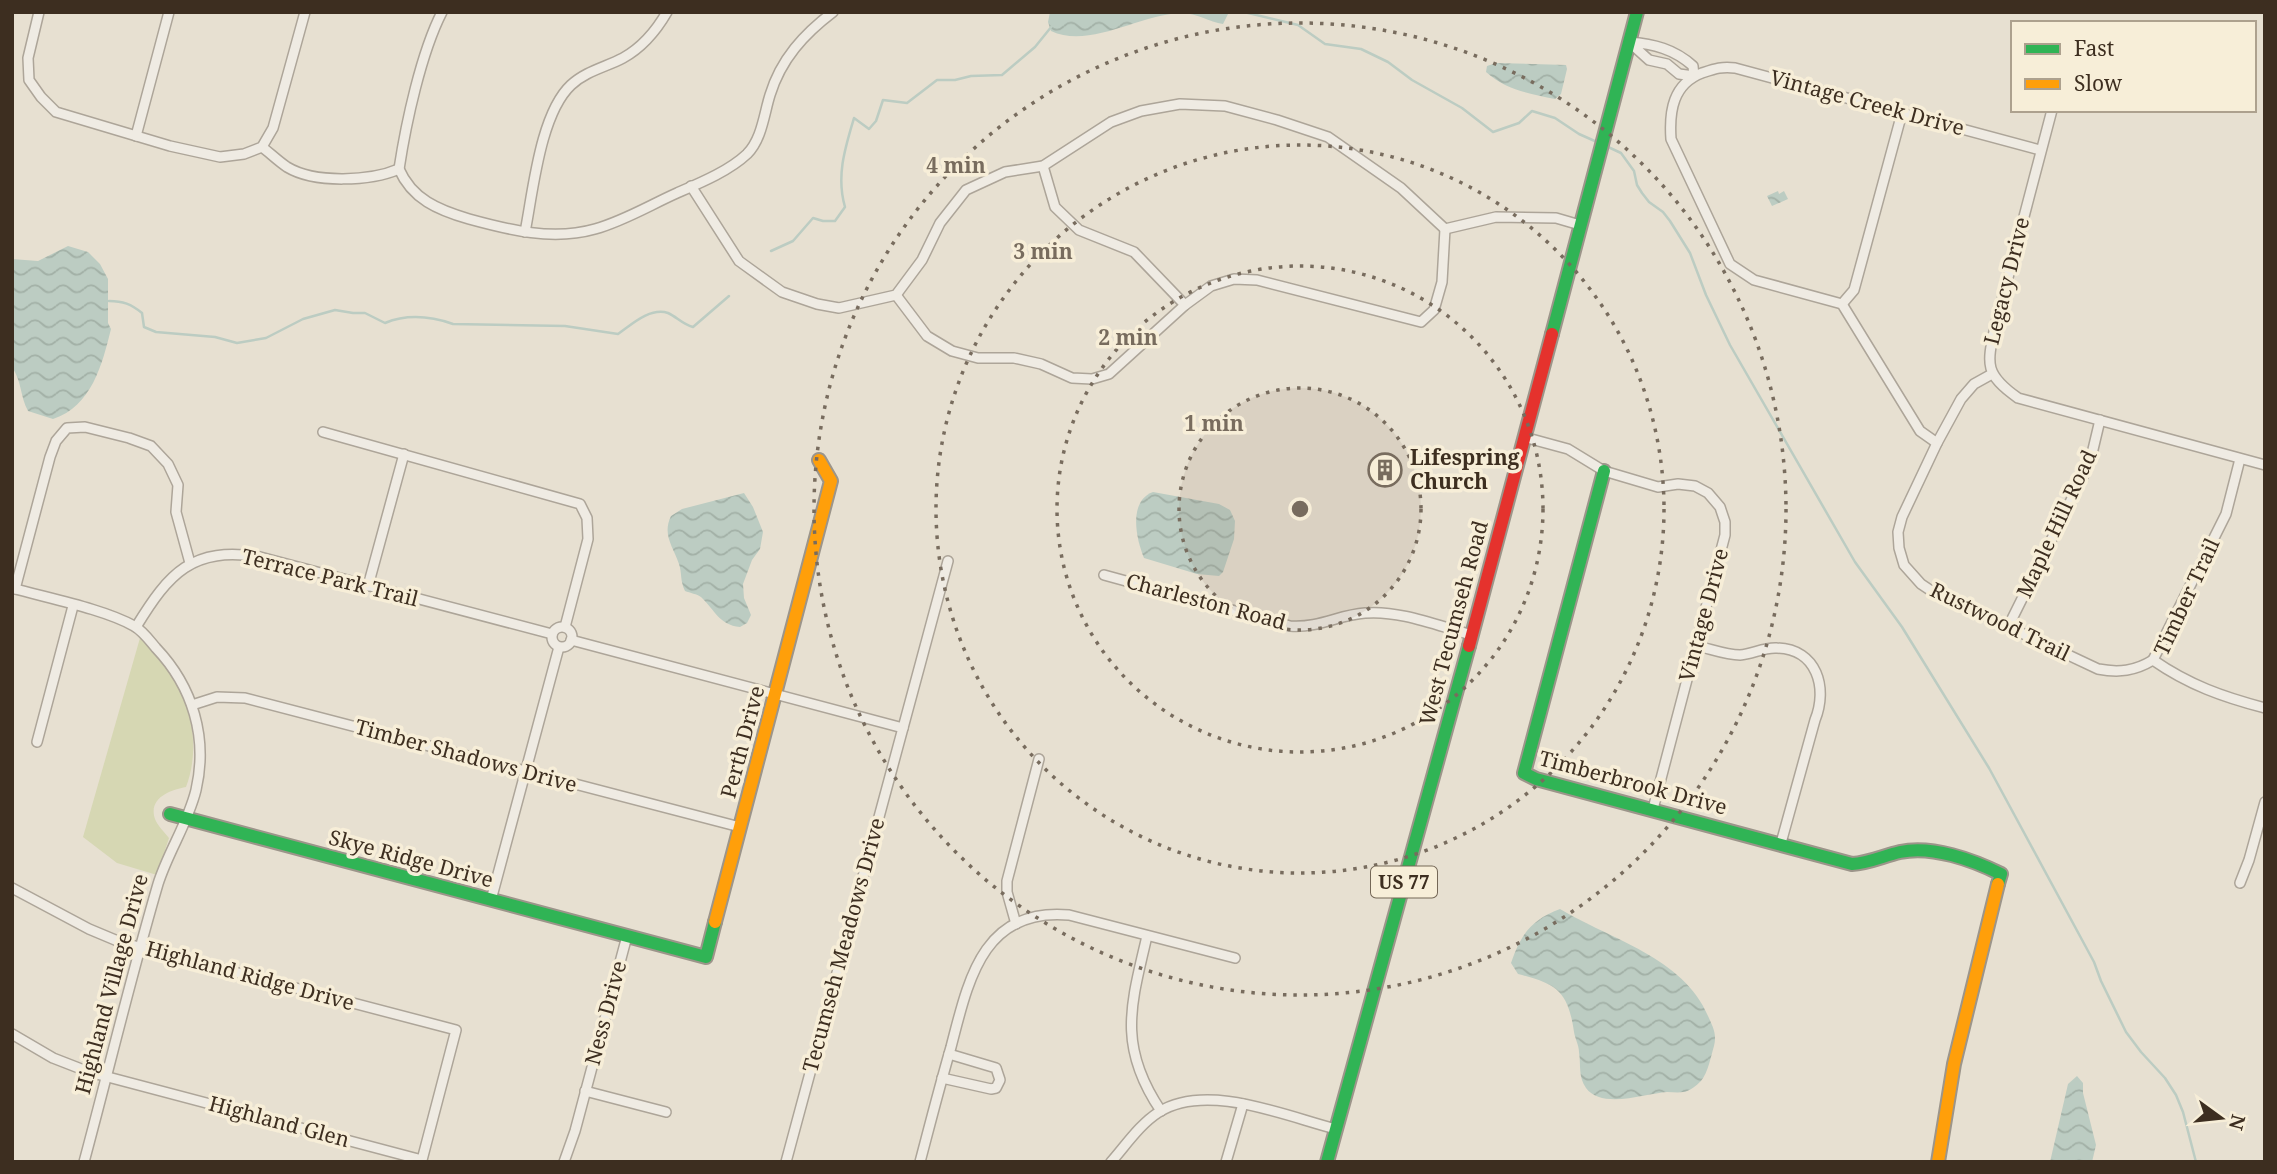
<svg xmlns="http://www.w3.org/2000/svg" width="2277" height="1174" font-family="'Noto Serif',serif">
<defs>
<pattern id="water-waves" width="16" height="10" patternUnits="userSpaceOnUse" patternTransform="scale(1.75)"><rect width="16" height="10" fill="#bcccc2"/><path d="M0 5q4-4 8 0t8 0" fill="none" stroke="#a2b0a6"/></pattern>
</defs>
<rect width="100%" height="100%" fill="#e7e0d1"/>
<path fill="#d6d7b3" d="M 140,638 C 149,647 159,656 166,666 C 192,699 201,748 186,787 C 170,790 148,798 155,819 C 157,825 165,833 169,838 L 157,875 L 117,863 L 83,837 Z"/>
<g fill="url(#water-waves)">
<path d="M 1050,12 L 1229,12 L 1223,24 C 1209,22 1195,12 1180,13 C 1139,15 1089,49 1051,31 L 1048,22 Z"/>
<path d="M 1496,63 L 1566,65 L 1567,69 L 1561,94 L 1555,99 C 1530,94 1506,90 1486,72 L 1487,66 Z"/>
<polygon points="1778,191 1779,194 1784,191 1788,199 1772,206 1767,196"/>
<path d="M 68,246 L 88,252 L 100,264 L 108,279 L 108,323 L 111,329 C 102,365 92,406 53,419 L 28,411 C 20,396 22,382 12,367 L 12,259 L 38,261 Z"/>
<path d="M 1153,492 L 1219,504 L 1230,510 L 1235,521 L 1234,539 L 1223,572 L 1219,576 L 1197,574 L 1144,558 C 1136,539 1128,501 1153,492 Z"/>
<path d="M 744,493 L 753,507 L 763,532 L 760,549 L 752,560 L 743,584 L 744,598 L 751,615 L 747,623 L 740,627 C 719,625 715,610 701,597 C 697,594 690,593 685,591 C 680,581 682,573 679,564 C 673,546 662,535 671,516 L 682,509 Z"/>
<path d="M 1560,909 C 1610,939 1684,958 1708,1016 C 1713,1027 1717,1034 1714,1046 C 1711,1056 1708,1073 1701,1081 C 1697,1085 1689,1092 1683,1092 C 1678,1093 1672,1092 1667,1092 C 1647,1093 1602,1110 1586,1088 C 1578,1077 1581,1065 1579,1052 C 1579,1045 1575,1039 1574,1032 C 1568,991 1557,984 1518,974 L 1511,963 C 1521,934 1531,920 1560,909 Z"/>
<polygon points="2077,1076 2083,1083 2083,1093 2096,1145 2092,1162 2050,1162 2068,1084"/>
</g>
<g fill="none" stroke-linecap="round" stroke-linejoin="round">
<g stroke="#bcccc2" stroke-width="2.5">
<polyline points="1244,12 1298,25 1325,44 1361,49 1388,62 1412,80 1462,108 1493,132 1519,123 1532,111 1555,118 1579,134 1597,142"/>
<polyline points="1606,146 1621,153 1634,171 1637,185 1642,193 1649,202 1663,212 1670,221 1690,253 1706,295 1730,345 1855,562 1902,627 1989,768 2094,962 2101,981 2126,1032 2141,1052 2165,1078 2176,1095 2183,1112 2196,1162"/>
<path d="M 771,251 L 793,241 L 813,218 L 823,221 L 835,221 L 845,207 C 836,176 845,148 854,118 L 869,129 L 876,121 L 883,100 L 907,103 L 937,80 L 955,80 L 971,76 L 1002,75 L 1035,47 L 1052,26"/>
<path d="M 109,301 C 123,301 131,304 142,313 L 144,327 L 156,332 L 215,337 L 237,343 L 266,338 L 303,319 L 335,310 L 353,313 L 365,313 L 385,323 C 407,314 430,316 453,324 L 565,326 L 618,334 C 631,325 650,307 668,313 C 677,317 682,324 693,327 L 729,296"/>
</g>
<defs>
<g id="street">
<polyline points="39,12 28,58 29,80 41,97 56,112 170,146 220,157 244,154 262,147 273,128 305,12"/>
<path d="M 1629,42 C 1654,44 1674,49 1693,66 L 1694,76 L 1679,74 L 1667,64 L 1649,60 Z"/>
<path d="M 2052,110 L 1995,327 C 1987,364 1984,374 2018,398 L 2265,465"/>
<polyline points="136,136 169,12"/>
<path d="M 262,147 C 270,153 278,161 287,167 C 315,184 371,181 399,169 C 412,199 438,210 469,219 C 509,230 553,241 595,229 C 624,221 650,205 677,193 C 700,183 729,171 747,154 C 762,139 764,114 770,95 C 781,59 804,34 833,12"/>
<polyline points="1043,166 1055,207 1079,230 1134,252 1185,305"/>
<path d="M 399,169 C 406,123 421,53 442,12"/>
<polyline points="691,186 739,261 782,292 817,304 839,308 896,295 922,260 940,223 966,190 1005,172 1043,166 1111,122 1141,111 1180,104 1225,106 1277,120 1328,137 1401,188 1445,229"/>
<polyline points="1445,229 1496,217 1556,218 1580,225"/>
<path d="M 525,232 C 533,192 540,114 571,85 C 586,71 606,67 623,58 C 643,47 656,31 667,12"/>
<polyline points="896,295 927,336 952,351 978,358 1014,358 1041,364 1072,378 1092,379 1109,374 1185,305 1211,286 1234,279 1257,280 1421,322 1434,310 1442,282 1445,229"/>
<polyline points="1842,304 1854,290 1902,113"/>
<path d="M 1992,374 L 1974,384 L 1961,399 L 1937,443 L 1902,517 L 1898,532 L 1899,548 L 1904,565 L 1921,584 L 1930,590 L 2098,669 C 2119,673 2135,671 2153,660"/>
<polyline points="323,432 580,504 587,518 588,539 565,627"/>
<polyline points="1524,437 1568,449 1604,471 1658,487 1678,484 1695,486 1708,493 1720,507 1725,522 1725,535 1653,809"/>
<path d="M 1937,443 L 1920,431 L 1842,304 L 1754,280 L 1730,264 L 1671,139 C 1669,111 1673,84 1702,73 C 1714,69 1722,66 1735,68 L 2040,150"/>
<path d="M 1104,575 L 1290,626 C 1320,628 1338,615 1365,613 C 1400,610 1438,626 1472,635"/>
<polyline points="368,586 404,454"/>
<path d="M 12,588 C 47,598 104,609 134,626 C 143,631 150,641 156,648 C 193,687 208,738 196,790 C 188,823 168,852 158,884 C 131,976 109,1069 84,1162"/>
<polyline points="15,589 50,457 56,441 67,428 85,427 129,438 151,446 168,464 178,485 176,512 190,563"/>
<circle cx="562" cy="637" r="10"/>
<path d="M 136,627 C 169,573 192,546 260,557 L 552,634"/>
<polyline points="2008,627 2090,462 2100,420"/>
<polyline points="571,640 903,728"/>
<path d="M 1697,646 C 1711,649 1726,655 1740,655 C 1753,654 1764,647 1777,648 C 1817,649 1828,688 1815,720 L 1781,843"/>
<polyline points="2153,660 2226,514 2240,459"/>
<path d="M 2153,660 C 2189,685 2223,697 2265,708"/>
<polyline points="192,705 217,697 245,698 740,827"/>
<polyline points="37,742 73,606"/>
<polyline points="2240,883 2249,860 2265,802"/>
<polyline points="12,888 89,929 120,942 456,1030 422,1160 89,1072 53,1058 12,1034"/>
<polyline points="491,900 559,647"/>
<polyline points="1016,924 1007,892 1007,881 1039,759"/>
<path d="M 1147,936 C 1131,1005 1117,1046 1161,1111"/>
<polyline points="942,1078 991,1089 996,1088 1000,1080 996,1068 949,1054"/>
<polyline points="585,1091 666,1112"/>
<polyline points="564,1162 575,1131 627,936"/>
<polyline points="786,1162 948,561"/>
<path d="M 920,1162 C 930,1124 940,1085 951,1047 C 968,982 982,907 1069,915 L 1235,958"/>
<path d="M 1111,1162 C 1126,1145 1140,1124 1159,1112 C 1207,1082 1285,1116 1336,1129"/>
<polyline points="1226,1162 1243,1104"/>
</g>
<g id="fast">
<polyline points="1552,334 1637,12"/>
<path d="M 1604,471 L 1524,773 L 1536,779 L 1852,864 C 1869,863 1883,856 1900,852 C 1932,845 1973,860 2001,874 L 1998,884"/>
<polyline points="170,814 706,957 715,922"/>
<polyline points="1327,1162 1469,646"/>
</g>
<g id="slow">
<polyline points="715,922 831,481 819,460"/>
<polyline points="1938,1162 1954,1064 1998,884"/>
</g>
<polyline id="jam" points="1469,646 1552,334"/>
</defs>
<use href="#street" stroke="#ada599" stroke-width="12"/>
<use href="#fast" stroke="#9c958a" stroke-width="16"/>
<use href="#slow" stroke="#9c958a" stroke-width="16"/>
<use href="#jam" stroke="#9c958a" stroke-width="16"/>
<use href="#street" stroke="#efebe3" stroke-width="9"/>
<use href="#fast" stroke="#30b455" stroke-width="12"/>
<use href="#slow" stroke="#ff9f0a" stroke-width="12"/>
<use href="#jam" stroke="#e5322d" stroke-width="12"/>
</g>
<circle cx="1300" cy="509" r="121" fill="#786c5e" fill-opacity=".12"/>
<g fill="none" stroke="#786c5e" stroke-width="3.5" stroke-dasharray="3.5 7">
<circle cx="1300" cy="509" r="121"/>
<circle cx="1300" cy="509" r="243"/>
<circle cx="1300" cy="509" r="364"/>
<circle cx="1300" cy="509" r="486"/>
</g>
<defs>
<symbol id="building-ring" viewBox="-11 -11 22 22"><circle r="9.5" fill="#f7eed8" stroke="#786c5e" stroke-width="1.5"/><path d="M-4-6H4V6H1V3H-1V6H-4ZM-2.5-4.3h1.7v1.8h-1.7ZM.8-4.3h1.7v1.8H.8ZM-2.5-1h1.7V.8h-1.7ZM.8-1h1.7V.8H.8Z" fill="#786c5e"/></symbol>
</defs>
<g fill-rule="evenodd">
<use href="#building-ring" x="1366" y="451" width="38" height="38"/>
</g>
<g text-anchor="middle" stroke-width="7" stroke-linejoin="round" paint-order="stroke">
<rect fill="#f7eed8" stroke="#756857" stroke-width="2" x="1371" y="866.5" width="66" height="31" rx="5"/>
<g font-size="19" font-weight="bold" fill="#3d2e20">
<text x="1404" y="889">US 77</text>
</g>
<g font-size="21" fill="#3d2e20" stroke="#f7eed8">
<text transform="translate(1867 103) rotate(15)" y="7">Vintage Creek Drive</text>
<text transform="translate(2007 281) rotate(-76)" y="7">Legacy Drive</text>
<text transform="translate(2057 524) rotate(-65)" y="7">Maple Hill Road</text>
<text transform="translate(330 578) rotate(14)" y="7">Terrace Park Trail</text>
<text transform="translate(2187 597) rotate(-65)" y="7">Timber Trail</text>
<text transform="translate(1206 602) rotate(15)" y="7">Charleston Road</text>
<text transform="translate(1704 615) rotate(-75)" y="7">Vintage Drive</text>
<text transform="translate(2000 622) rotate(26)" y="7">Rustwood Trail</text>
<text transform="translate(1454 623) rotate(-75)" y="7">West Tecumseh Road</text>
<text transform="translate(743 742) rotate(-75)" y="7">Perth Drive</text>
<text transform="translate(466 756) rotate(15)" y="7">Timber Shadows Drive</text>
<text transform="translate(1633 783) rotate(15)" y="7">Timberbrook Drive</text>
<text transform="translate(411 859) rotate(15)" y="7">Skye Ridge Drive</text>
<text transform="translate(844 945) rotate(-75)" y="7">Tecumseh Meadows Drive</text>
<text transform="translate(250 976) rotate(15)" y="7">Highland Ridge Drive</text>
<text transform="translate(112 984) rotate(-75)" y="7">Highland Village Drive</text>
<text transform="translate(606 1013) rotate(-75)" y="7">Ness Drive</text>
<text transform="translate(279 1122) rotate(15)" y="7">Highland Glen</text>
</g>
<g font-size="21" font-weight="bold" fill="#3d2e20" stroke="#f7eed8" text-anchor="start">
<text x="1410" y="465">Lifespring<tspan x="1410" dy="24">Church</tspan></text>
</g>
</g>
<circle cx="1300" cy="509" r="10" fill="#786c5e" stroke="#f7eed8" stroke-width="3.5"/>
<g font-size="21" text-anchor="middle" font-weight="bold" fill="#786c5e" stroke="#f7eed8" stroke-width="7" stroke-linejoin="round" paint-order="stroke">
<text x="956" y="173">4 min</text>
<text x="1043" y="259">3 min</text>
<text x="1128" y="345">2 min</text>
<text x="1214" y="431">1 min</text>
</g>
<rect width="2277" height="1174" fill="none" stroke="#3d2e20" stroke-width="28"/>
<rect x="2011" y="21" width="245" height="91" fill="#f7eed8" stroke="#ada18e" stroke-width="2"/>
<rect x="2025" y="44" width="35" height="10" fill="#30b455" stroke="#ada18e" stroke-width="2"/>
<text x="2074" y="56" font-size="21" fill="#3d2e20">Fast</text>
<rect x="2025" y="79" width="35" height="10" fill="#ff9f0a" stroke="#ada18e" stroke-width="2"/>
<text x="2074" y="91" font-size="21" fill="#3d2e20">Slow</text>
<g transform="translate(2221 1118) rotate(105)" stroke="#f7eed8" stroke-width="5" paint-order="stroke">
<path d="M0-5L12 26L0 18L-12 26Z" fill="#3d2e20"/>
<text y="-10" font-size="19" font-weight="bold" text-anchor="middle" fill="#3d2e20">N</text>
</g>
</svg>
